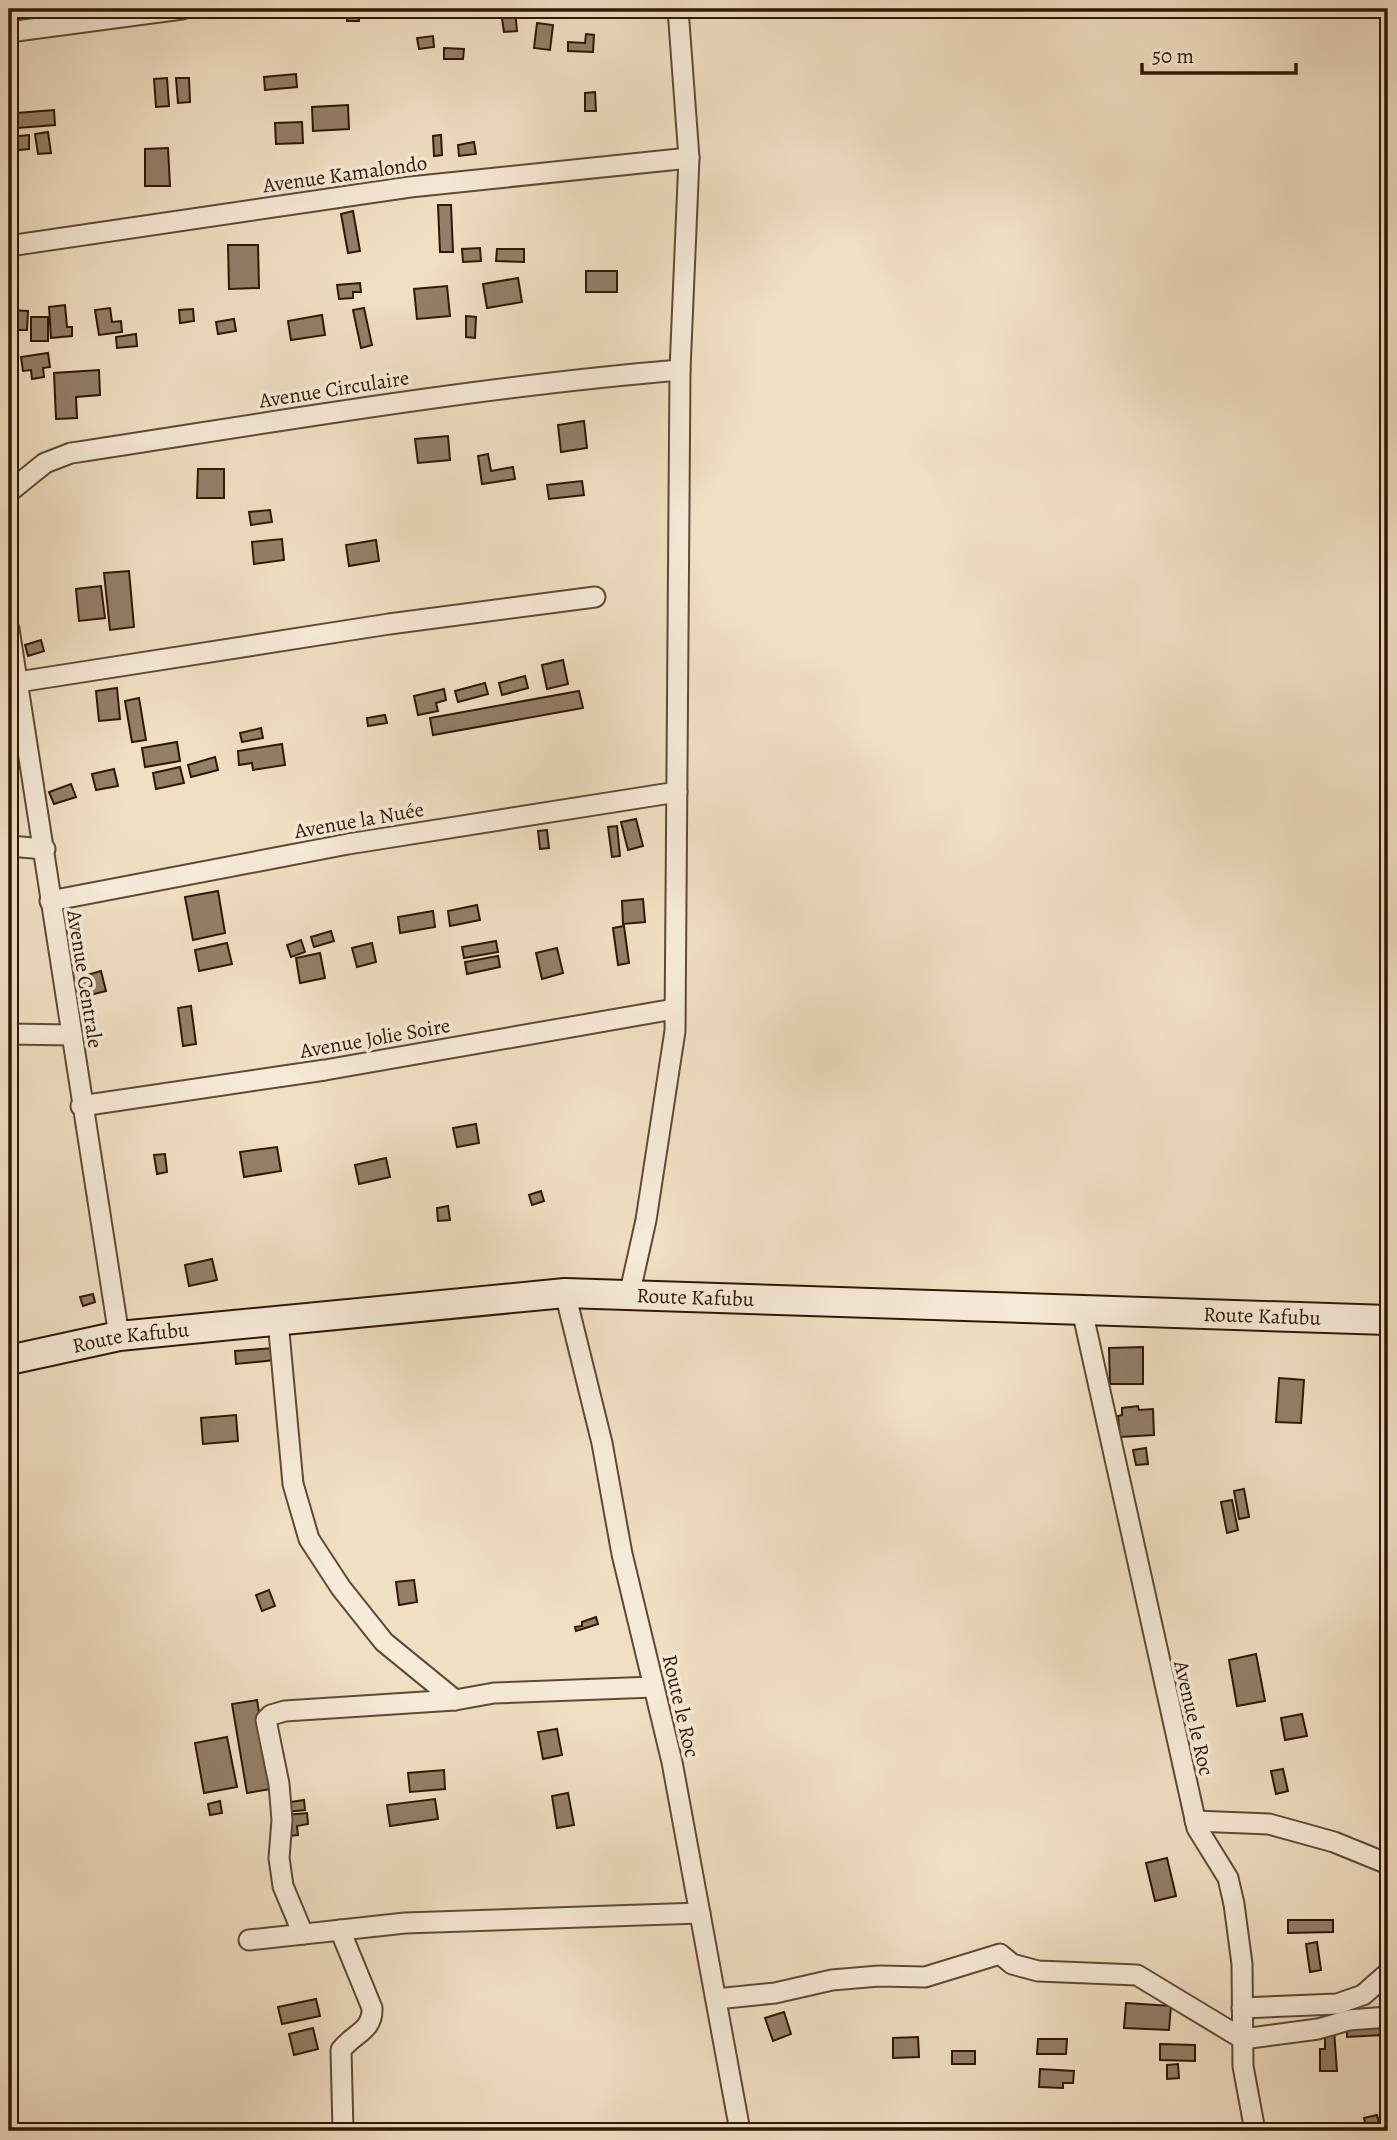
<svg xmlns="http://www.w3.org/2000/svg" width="1397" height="2140" font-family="Alegreya,serif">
<rect width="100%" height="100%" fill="#f1dfc3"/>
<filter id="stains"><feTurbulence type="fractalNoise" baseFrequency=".00286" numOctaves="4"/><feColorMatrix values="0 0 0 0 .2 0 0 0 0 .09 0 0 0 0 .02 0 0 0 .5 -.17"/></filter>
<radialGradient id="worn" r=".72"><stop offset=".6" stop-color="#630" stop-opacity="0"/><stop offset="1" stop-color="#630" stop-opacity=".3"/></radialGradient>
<g fill="#947f68" stroke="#301705" stroke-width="2">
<polygon points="347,9 358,9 359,21 347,21"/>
<polygon points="515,10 517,31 504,32 501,12"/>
<polygon points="537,23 553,25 550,50 534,48"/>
<polygon points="586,34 594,35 593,52 568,51 568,42 585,43"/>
<polygon points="433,36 434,47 419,49 417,38"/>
<polygon points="444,48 464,49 463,59 444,59"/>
<polygon points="296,74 297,87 265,90 264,77"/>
<polygon points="167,78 169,106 156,107 154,79"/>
<polygon points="176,78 189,78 190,102 178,103"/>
<polygon points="595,92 596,111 585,111 585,93"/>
<polygon points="348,105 349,129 313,131 312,107"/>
<polygon points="54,110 55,125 18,128 17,113"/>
<polygon points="302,122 303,143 276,144 275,123"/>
<polygon points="48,132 51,153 38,154 35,134"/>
<polygon points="29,135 29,149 9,151 9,137"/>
<polygon points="441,135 442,155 434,156 433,136"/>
<polygon points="474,142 476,154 459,156 458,145"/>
<polygon points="168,148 170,186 145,186 145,149"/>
<polygon points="438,205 451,205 453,252 440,252"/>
<polygon points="353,211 360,251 348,253 341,214"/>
<polygon points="228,245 258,245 259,288 229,289"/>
<polygon points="480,248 481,261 463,262 462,249"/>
<polygon points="497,249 524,249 524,262 496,261"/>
<rect x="586" y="271" width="31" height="21"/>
<polygon points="518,278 522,302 487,308 483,284"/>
<polygon points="360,283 361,292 353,292 353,298 339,299 337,285"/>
<polygon points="447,286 450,316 417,319 414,289"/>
<polygon points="65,305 67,327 72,327 72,336 51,338 49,307"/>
<polygon points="110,308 112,322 121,321 122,332 99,335 95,310"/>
<polygon points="364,308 372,345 361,348 353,310"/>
<polygon points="193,309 194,321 180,323 179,310"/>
<polygon points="9,310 28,311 27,330 9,330"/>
<polygon points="322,315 325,335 291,340 288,321"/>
<polygon points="466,316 476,317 475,338 466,337"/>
<rect x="31" y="317" width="17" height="24"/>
<polygon points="234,319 236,331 218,334 216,322"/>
<polygon points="136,334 137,346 117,348 116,337"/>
<polygon points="48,353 50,367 43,368 44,377 32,379 31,370 23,371 21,357"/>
<polygon points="99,370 100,395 76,397 77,418 56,419 54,373"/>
<polygon points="584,421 587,448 561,452 558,425"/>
<polygon points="448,436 450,460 418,463 415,439"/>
<polygon points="488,454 491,471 513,467 515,479 482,484 478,456"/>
<polygon points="198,469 224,469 224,498 197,498"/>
<polygon points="582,481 584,495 549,499 547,485"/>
<polygon points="270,510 272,522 251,525 249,512"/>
<polygon points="282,539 284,560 254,564 252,542"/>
<polygon points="376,540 379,561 349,566 346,545"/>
<polygon points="129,571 134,627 110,630 104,573"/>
<polygon points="101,586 105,618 79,621 76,589"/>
<polygon points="41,640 44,651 28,656 25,645"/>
<polygon points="563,660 568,684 547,689 542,665"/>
<polygon points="525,676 528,688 502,695 499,683"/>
<polygon points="485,683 488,694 458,702 455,691"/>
<polygon points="117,688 120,719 99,721 96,691"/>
<polygon points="444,689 446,700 436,703 438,711 418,715 414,696"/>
<polygon points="579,691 583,708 433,735 430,718"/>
<polygon points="139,698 146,740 132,742 125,701"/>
<polygon points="385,715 387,723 368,726 367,718"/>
<polygon points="261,728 263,738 242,742 240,733"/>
<polygon points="177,742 180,761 145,767 142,748"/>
<polygon points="282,744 285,765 253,770 252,763 239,765 238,751"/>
<polygon points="215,757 218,770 191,777 188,765"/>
<polygon points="180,767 184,783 156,789 153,773"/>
<polygon points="114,769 118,786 96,790 92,774"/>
<polygon points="71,784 76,797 54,804 49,792"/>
<polygon points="636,819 643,846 628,850 621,822"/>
<polygon points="617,826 620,856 612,857 608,827"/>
<polygon points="547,830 549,848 540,849 538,831"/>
<polygon points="218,891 225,933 193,940 185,897"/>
<polygon points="643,899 645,922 623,924 622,901"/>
<polygon points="477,905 480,920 450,926 448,911"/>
<polygon points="433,911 435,927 400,933 398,917"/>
<polygon points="624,926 629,963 618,965 613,928"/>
<polygon points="331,931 334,941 314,947 311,937"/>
<polygon points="301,940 305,952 291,957 287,945"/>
<polygon points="496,941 498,952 464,958 462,947"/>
<polygon points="227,943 232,964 199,971 195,950"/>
<polygon points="372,943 376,962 357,967 352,948"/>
<polygon points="557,948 563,973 542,979 536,953"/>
<polygon points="320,953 325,978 300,983 296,958"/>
<polygon points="498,956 500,967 467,974 465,962"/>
<polygon points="101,971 106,991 82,997 77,978"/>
<polygon points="191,1006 196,1044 183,1046 178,1008"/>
<polygon points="476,1124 479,1143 457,1147 453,1128"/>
<polygon points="277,1147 281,1171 244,1177 240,1152"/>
<polygon points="165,1154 167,1172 157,1174 154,1155"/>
<polygon points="386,1158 390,1177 359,1184 355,1165"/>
<polygon points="541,1191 544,1201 532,1205 529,1195"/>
<polygon points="448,1206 450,1220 438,1221 437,1208"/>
<polygon points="212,1259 217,1280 189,1286 185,1265"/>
<polygon points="93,1294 95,1302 83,1306 80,1297"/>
<polygon points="1143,1347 1143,1384 1110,1384 1109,1348"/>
<polygon points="274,1348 275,1360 236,1364 235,1351"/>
<polygon points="1279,1378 1304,1380 1301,1423 1276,1422"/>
<polygon points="1138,1406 1139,1410 1153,1409 1154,1435 1120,1437 1118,1416 1122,1415 1122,1408"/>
<polygon points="236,1415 238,1441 203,1444 201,1418"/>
<polygon points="1146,1448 1148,1464 1136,1465 1133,1450"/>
<polygon points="1244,1489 1249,1517 1239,1519 1234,1491"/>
<polygon points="1232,1500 1238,1530 1227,1533 1221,1502"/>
<polygon points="414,1580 417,1602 399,1605 396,1582"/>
<polygon points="269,1590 275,1606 262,1611 256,1595"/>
<polygon points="596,1617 598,1624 576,1631 575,1627 582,1626 582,1622"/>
<polygon points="1256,1654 1265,1701 1237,1706 1229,1660"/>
<polygon points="257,1700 271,1789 247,1793 232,1704"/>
<polygon points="1302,1714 1307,1736 1285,1740 1281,1718"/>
<polygon points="557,1729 562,1755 543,1759 538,1732"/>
<polygon points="227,1737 237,1787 204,1793 195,1743"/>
<polygon points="1283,1769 1288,1791 1276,1794 1271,1771"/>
<polygon points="444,1770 445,1789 410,1792 408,1773"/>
<polygon points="568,1793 574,1825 557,1828 552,1796"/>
<polygon points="435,1799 438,1819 390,1826 387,1805"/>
<polygon points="304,1800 305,1810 286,1812 284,1803"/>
<polygon points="220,1801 222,1813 210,1815 208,1804"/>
<polygon points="307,1813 308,1824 297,1826 298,1835 289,1836 286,1815"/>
<polygon points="1167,1858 1176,1896 1155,1901 1146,1863"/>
<polygon points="1288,1920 1333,1920 1333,1932 1288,1933"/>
<polygon points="1317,1942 1321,1970 1310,1972 1306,1944"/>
<polygon points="316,1999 320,2016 282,2024 278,2007"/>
<polygon points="1126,2003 1171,2006 1169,2030 1124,2028"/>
<polygon points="784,2012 791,2034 773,2041 765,2018"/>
<polygon points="1382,2022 1382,2035 1347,2037 1347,2023"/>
<polygon points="313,2028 318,2049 294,2055 289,2034"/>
<polygon points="1325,2030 1334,2030 1337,2071 1320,2071 1320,2049 1325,2049"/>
<polygon points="918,2037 919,2057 893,2058 893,2038"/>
<polygon points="1038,2039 1067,2039 1066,2054 1037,2054"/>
<polygon points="1160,2044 1195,2045 1195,2061 1160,2060"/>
<rect x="952" y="2051" width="23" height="13"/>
<polygon points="1178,2064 1179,2078 1167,2079 1167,2065"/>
<polygon points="1040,2069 1074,2071 1073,2083 1063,2083 1063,2088 1039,2087"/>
<polygon points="1377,2115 1381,2131 1367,2131 1364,2118"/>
</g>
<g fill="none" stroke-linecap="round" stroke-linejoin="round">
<defs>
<g id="minor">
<polyline points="9,32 182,9"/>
<polyline points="9,246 410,187 689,158"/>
<path d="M 9,492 L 45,463 L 71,453 C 274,422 476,387 680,370"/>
<polyline points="9,629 119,1336"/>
<polyline points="18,682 389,624 595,597"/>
<polyline points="9,846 45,849"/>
<polyline points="50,901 348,844 677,792"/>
<polyline points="9,1034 72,1035"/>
<polyline points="81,1106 325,1070 674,1009"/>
<polyline points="565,1293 602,1443 622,1554 672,1762 740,2131"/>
<polyline points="629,1296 646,1220 675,1031 680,370 689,158 678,9"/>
<polyline points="1082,1310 1197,1828 1228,1878 1234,1904 1242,1964 1243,2066 1255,2131"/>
<polyline points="278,1321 293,1484 309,1539 341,1588 384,1642 455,1700 494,1693 654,1687"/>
<polyline points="1195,1821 1269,1824 1334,1842 1388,1864"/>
<path d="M 340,1930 L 372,2008 C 373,2031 354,2033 341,2050 L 343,2131"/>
<polyline points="303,1934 283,1886 279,1858 282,1820 279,1784 266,1720 271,1715 285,1711 455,1700"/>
<polyline points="249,1940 405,1923 700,1913"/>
<polyline points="716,1999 775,1993 832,1980 879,1976 925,1977 1000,1954 1012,1964 1038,1971 1137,1975 1243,2039 1318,2029 1349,2020 1388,2017"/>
<polyline points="1242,2008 1337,2004 1363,1995 1388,1973"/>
</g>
<g id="secondary">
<path id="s1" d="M 9,1360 L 119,1336 L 565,1293 L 1388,1320"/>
</g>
</defs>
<use href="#minor" stroke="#604934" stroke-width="23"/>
<use href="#secondary" stroke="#301705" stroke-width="32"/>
<use href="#minor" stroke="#f6ead8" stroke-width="19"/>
<use href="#secondary" stroke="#f6ead8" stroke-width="28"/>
</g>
<g text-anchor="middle" stroke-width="7" stroke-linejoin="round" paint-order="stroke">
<g font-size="21" fill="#301705" stroke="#f6ead8">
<text transform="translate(345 174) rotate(-8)" y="7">Avenue Kamalondo</text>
<text transform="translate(334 389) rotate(-9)" y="7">Avenue Circulaire</text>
<text transform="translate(359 820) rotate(-10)" y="7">Avenue la Nuée</text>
<text transform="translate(85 979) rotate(81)" y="7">Avenue Centrale</text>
<text transform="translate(375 1038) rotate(-10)" y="7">Avenue Jolie Soire</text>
<text dy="7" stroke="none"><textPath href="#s1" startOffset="691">Route Kafubu</textPath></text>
<text dy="7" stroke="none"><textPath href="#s1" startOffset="1258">Route Kafubu</textPath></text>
<text dy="7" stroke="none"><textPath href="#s1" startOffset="124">Route Kafubu</textPath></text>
<text transform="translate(681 1706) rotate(77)" y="7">Route le Roc</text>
<text transform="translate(1194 1718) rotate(77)" y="7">Avenue le Roc</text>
</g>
</g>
<rect width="1397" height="2140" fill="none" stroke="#f1dfc3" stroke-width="35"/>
<rect x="10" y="10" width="1376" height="2119" fill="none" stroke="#301705" stroke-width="3.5"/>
<rect x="18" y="18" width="1362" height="2105" fill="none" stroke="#301705" stroke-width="2"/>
<path d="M1142 63v10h154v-10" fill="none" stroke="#301705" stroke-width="3.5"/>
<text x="1152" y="63" font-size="21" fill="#301705" stroke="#f6ead8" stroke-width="5" paint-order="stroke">50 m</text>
<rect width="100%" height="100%" filter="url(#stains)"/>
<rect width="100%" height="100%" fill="url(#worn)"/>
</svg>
